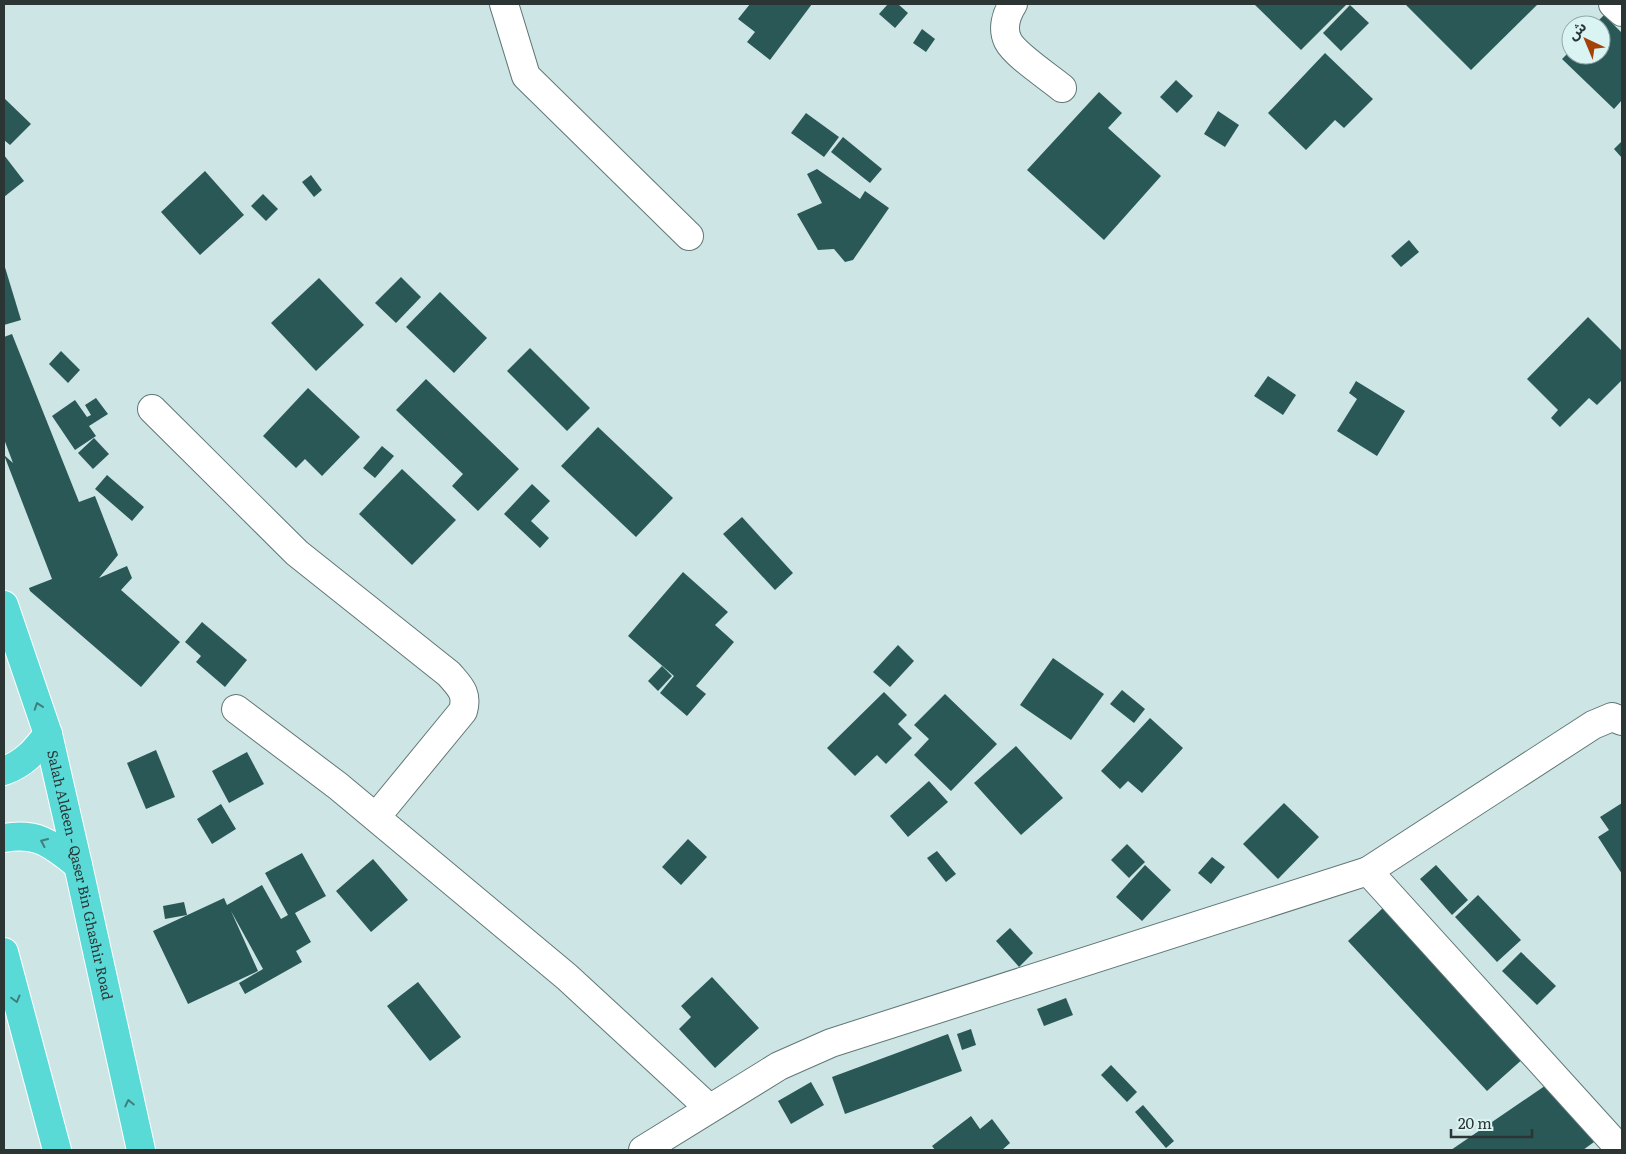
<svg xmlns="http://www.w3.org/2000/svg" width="1626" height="1154" font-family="Literata,'Noto Sans Arabic',serif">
<rect width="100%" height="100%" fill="#cde6e5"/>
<g fill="#295857">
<polygon points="750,4 812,4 770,60 747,42 755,32 738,19"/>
<polygon points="888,4 898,4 908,13 895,28 879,14"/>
<polygon points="1254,4 1345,4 1346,5 1301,50"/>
<polygon points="1405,4 1538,4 1471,70"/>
<polygon points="1350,5 1369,23 1341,51 1323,33"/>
<polygon points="1604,15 1622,33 1622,100 1614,109 1562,59 1571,50 1571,55 1601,55 1601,25 1594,25"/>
<polygon points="922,29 935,39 926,52 913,43"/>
<polygon points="1325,53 1373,99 1344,128 1335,120 1306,150 1268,113"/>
<polygon points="1176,80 1193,96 1177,113 1160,97"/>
<polygon points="1099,92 1122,113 1108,128 1161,176 1104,240 1027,170"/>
<polygon points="4,98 31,124 10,145 4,140"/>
<polygon points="1218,111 1239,125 1225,147 1204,134"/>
<polygon points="806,113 839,137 824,157 791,133"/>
<polygon points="843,137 882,169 870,183 831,152"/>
<polygon points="1622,141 1622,158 1614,149"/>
<polygon points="4,155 24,181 4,197"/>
<polygon points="817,169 860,199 865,191 889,208 853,260 845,262 834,249 818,250 797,214 822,203 807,174"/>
<polygon points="205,171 244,215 200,255 161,212"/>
<polygon points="311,175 322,190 314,197 302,182"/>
<polygon points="263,194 278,209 266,221 251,206"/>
<polygon points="1409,240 1419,252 1401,267 1391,256"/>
<polygon points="4,264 21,320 4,325"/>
<polygon points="401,277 421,297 396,323 375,303"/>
<polygon points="319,278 364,325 316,371 271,323"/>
<polygon points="440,292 487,338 454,373 406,327"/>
<polygon points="1588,317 1622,351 1622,380 1597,405 1589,398 1560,427 1551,418 1558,410 1527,379"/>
<polygon points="12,334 79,502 95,496 118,555 99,578 127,566 132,578 121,590 180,642 141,687 30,591 29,588 52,579 4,455 13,463 4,439 4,337"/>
<polygon points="530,348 590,408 567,431 507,371"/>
<polygon points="61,351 80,370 68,383 49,364"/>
<polygon points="1268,376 1296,395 1283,415 1254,396"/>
<polygon points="426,379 519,469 478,511 452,486 463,474 396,410"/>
<polygon points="1356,381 1405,411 1377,456 1337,431 1357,399 1349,393"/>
<polygon points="308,388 360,437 322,476 305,459 296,468 263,436"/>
<polygon points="96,398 108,414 89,426 96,436 75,450 52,416 75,400 87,417 91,415 85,405"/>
<polygon points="598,427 673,498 636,537 561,466"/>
<polygon points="94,438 109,454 93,469 78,453"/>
<polygon points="382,446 394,456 375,478 363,468"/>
<polygon points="402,469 456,520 412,565 359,514"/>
<polygon points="107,475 144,507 132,521 95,489"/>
<polygon points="532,484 550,501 531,521 549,538 540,548 504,514"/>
<polygon points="742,517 793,573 775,590 723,534"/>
<polygon points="683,572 728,612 715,625 734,642 696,686 706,694 687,716 660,693 674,676 628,636"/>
<polygon points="202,622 247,660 225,687 196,662 201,656 185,642"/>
<polygon points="898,645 914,661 890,687 873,672"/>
<polygon points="1053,658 1104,694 1071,740 1020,705"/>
<polygon points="662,666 672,676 658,691 648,681"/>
<polygon points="1122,690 1145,709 1134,723 1110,704"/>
<polygon points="884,692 907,715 898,724 912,738 886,764 877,755 855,776 827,748"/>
<polygon points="945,694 997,744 951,791 914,755 929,739 914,725"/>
<polygon points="1150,718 1183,748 1142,793 1128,781 1120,789 1101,771"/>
<polygon points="1016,746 1063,798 1021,835 974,783"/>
<polygon points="156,750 175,797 146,809 127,763"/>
<polygon points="247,752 264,784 229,803 212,771"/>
<polygon points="929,781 948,802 908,837 890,816"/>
<polygon points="1284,803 1319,837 1278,879 1243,844"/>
<polygon points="1622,803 1622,874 1598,837 1609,830 1600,817"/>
<polygon points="221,804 236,829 212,844 197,819"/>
<polygon points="688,839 707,857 681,885 662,867"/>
<polygon points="1127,844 1145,862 1129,878 1111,860"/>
<polygon points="937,851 956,874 946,882 927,858"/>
<polygon points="302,853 326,896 295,913 311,942 296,951 302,962 245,994 239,983 263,969 231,911 258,971 188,1004 153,931 224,898 227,905 262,885 281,919 288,915 265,873"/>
<polygon points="1212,857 1225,867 1211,884 1198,873"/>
<polygon points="373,859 408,900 371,932 336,891"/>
<polygon points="1145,865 1171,890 1142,921 1116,897"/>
<polygon points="1436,865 1468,900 1452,915 1420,879"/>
<polygon points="1478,895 1521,940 1497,962 1455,917"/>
<polygon points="184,902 187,915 165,919 163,906"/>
<polygon points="1385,906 1525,1057 1487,1091 1348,941"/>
<polygon points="1010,928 1033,953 1019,967 996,941"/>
<polygon points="1521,952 1556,986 1537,1005 1502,971"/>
<polygon points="712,977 759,1028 715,1068 679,1029 691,1017 681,1006"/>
<polygon points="418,982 461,1037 430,1061 387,1006"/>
<polygon points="1066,998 1073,1015 1044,1026 1037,1009"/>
<polygon points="971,1029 976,1045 962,1050 957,1034"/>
<polygon points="948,1034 962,1071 845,1114 832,1077"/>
<polygon points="1111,1065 1137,1092 1127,1102 1101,1075"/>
<polygon points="1552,1081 1594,1142 1583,1150 1451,1150"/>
<polygon points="811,1082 824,1105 791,1124 778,1101"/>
<polygon points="1143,1105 1174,1141 1166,1148 1135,1112"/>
<polygon points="971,1116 980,1129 992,1119 1010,1143 1002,1150 935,1150 932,1146"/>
</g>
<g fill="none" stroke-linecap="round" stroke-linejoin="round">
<defs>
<g id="minor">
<polyline points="504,4 526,76 689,236"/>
<path d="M 1013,4 C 1006,15 1002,29 1008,41 C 1015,55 1049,77 1062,88"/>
<polyline points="1613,4 1622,12"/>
<path d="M 152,409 L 297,553 L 449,674 C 460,687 468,693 463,711 L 376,817"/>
<polyline points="236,709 338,786 567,977 709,1108"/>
<polyline points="1368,871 1593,725 1612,717 1622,721"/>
<polyline points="643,1150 779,1066 831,1043 1368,871 1621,1150"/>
</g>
<g id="highway">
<path id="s1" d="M 4,605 L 48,734 L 78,865 L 141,1150"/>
<path d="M 4,771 C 25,763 34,752 48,734"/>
<path d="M 4,838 C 39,832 52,845 78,865"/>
<polyline points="4,952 57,1150"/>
</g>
</defs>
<use href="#minor" stroke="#607776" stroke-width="30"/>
<use href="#highway" stroke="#fff" stroke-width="30"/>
<use href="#minor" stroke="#fff" stroke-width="28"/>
<use href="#highway" stroke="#59dad7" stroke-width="28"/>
</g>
<defs><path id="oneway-chevron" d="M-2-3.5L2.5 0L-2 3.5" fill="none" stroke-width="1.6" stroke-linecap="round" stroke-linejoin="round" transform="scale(1.25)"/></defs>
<g stroke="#407f7d">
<use href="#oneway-chevron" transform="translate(38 706) rotate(-109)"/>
<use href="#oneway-chevron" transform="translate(44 842) rotate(-156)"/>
<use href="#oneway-chevron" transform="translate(16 999) rotate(75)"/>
<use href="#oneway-chevron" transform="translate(129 1103) rotate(-102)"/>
</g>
<g text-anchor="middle" stroke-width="5" stroke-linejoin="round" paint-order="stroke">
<g font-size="14" fill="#2b3534" stroke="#daf4f3">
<text dy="5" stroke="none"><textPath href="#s1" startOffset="281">Salah Aldeen - Qaser Bin Ghashir Road</textPath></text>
</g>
</g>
<rect width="1626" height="1154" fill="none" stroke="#2b3534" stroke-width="10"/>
<g transform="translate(1586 40) rotate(316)"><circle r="24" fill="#daf4f3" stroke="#94a8a7"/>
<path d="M0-4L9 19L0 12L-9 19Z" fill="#a44106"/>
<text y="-8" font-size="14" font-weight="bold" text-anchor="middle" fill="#2b3534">ش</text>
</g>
<path d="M1451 1129v8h81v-8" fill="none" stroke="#2b3534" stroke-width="2.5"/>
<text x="1458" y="1129" font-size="15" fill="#2b3534" stroke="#daf4f3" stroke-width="4" paint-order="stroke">20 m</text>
</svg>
